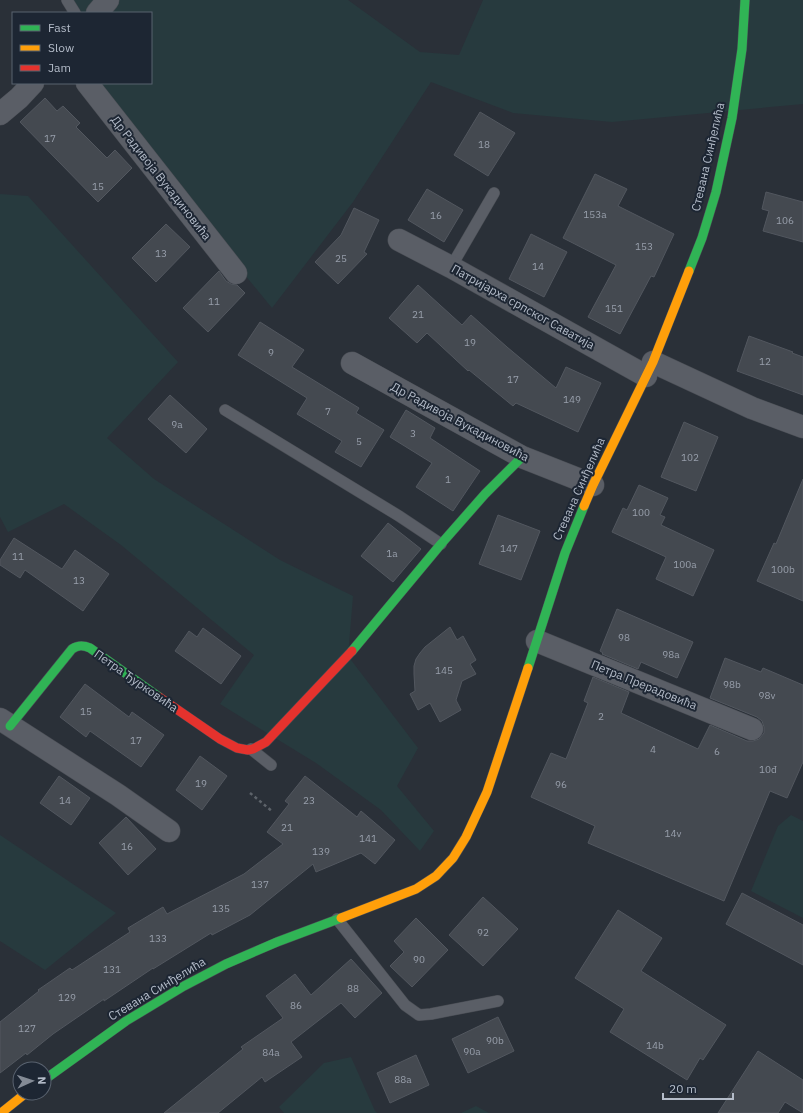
<svg xmlns="http://www.w3.org/2000/svg" width="803" height="1113" font-family="'IBM Plex Sans',sans-serif">
<rect width="100%" height="100%" fill="#2a3038"/>
<g fill="#273a3e">
<polygon points="65,0 348,0 420,52 459,55 483,0 803,0 803,104 612,122 513,113 431,82 353,202 272,308 87,83 151,83 151,13 74,13"/>
<polygon points="0,194 28,196 178,362 107,438 154,479 280,560 353,596 348,656 418,748 397,786 434,831 420,851 381,810 316,763 220,704 254,655 121,545 64,504 8,532 0,517"/>
<polygon points="791,815 803,821 803,918 751,891 778,826"/>
<polygon points="0,835 116,913 45,970 0,941"/>
<polygon points="351,1057 375,1111 377,1113 284,1113 279,1107 324,1063"/>
<polygon points="476,1106 489,1113 461,1113"/>
</g>
<g fill="#444950" stroke="#52575f">
<polygon points="45,98 57,111 63,106 80,123 76,127 107,158 115,150 132,168 98,202 20,122"/>
<polygon points="480,112 515,133 488,176 454,155"/>
<polygon points="595,174 627,189 618,206 674,234 654,277 651,276 620,334 588,317 616,265 563,238"/>
<polygon points="427,189 463,210 444,242 408,220"/>
<polygon points="766,192 803,202 803,242 763,231 769,211 762,209"/>
<polygon points="354,208 379,220 364,252 367,254 338,284 315,262 341,235"/>
<polygon points="166,224 190,247 156,282 132,258"/>
<polygon points="531,234 567,252 544,297 509,279"/>
<polygon points="219,271 226,281 231,284 237,285 245,293 208,332 183,308"/>
<polygon points="418,285 462,325 471,315 507,347 556,388 566,367 601,383 578,432 516,403 513,406 469,370 468,371 427,333 417,343 389,318"/>
<polygon points="260,322 304,350 292,367 359,408 356,413 384,430 361,467 335,452 342,441 297,414 307,398 238,355"/>
<polygon points="749,336 793,352 792,353 803,357 803,395 737,371"/>
<polygon points="170,395 207,429 186,453 148,419"/>
<polygon points="406,410 435,428 430,438 480,471 453,511 416,487 432,463 390,437"/>
<polygon points="684,422 718,437 696,491 661,477"/>
<polygon points="803,479 803,601 757,581 774,543 776,544"/>
<polygon points="639,485 668,498 660,515 665,517 661,525 714,550 693,596 656,579 666,557 612,532 623,508 627,510"/>
<polygon points="498,515 540,531 521,580 479,564"/>
<polygon points="388,523 421,549 393,582 361,556"/>
<polygon points="14,538 62,569 75,550 109,574 83,611 25,570 20,578 0,565 0,560"/>
<polygon points="617,609 693,642 677,678 641,662 638,669 602,654 603,653 600,651"/>
<polygon points="450,627 457,640 463,636 476,660 470,664 476,674 462,681 456,700 461,710 440,722 430,703 418,710 410,694 415,691 414,674 414,666 416,659 420,653 425,647"/>
<polygon points="203,628 241,656 221,684 175,651 189,631 197,637"/>
<polygon points="725,658 761,672 763,668 803,685 803,762 787,798 770,791 724,901 588,843 595,826 531,797 551,753 566,759 588,703 584,701 593,677 629,692 621,713 698,749 710,725 747,741 753,741 759,739 764,733 764,727 762,721 757,717 710,698"/>
<polygon points="85,684 129,717 132,712 164,735 141,767 90,731 86,737 60,717"/>
<polygon points="200,756 227,776 202,810 176,790"/>
<polygon points="59,776 90,798 71,825 40,803"/>
<polygon points="305,776 357,817 361,811 395,840 375,864 361,853 316,872 313,864 250,915 212,935 211,933 153,969 153,968 104,1001 104,999 53,1034 27,1055 26,1053 0,1073 0,1022 39,991 38,990 70,968 72,970 130,932 128,928 163,907 167,914 244,874 283,844 267,832 289,804 285,801"/>
<polygon points="126,817 156,849 128,875 99,843"/>
<polygon points="742,893 803,925 803,965 726,924"/>
<polygon points="483,897 518,929 483,966 449,935"/>
<polygon points="618,910 662,938 641,971 726,1025 703,1060 700,1058 687,1080 610,1032 624,1009 575,978"/>
<polygon points="416,918 448,950 412,987 390,966 404,952 394,941"/>
<polygon points="351,959 382,993 355,1018 341,1003 291,1042 302,1057 265,1082 262,1077 218,1113 164,1113 243,1049 241,1047 283,1018 266,996 295,974 311,995"/>
<polygon points="498,1017 514,1051 468,1073 452,1039"/>
<polygon points="758,1051 803,1080 803,1113 785,1102 778,1113 718,1113"/>
<polygon points="416,1055 429,1085 390,1103 377,1073"/>
</g>
<g fill="none" stroke-linecap="round" stroke-linejoin="round">
<defs>
<g id="lane">
<polyline points="67,0 75,13"/>
<polyline points="451,267 494,193"/>
<polyline points="225,410 399,516 441,544"/>
<polyline points="251,749 271,765"/>
<polyline points="337,919 405,1005 419,1015 431,1014 498,1001"/>
</g>
<g id="street">
<polyline points="97,13 108,0"/>
<polyline points="87,83 236,273"/>
<polyline points="0,114 19,98 33,83"/>
<polyline points="399,240 451,267 646,376"/>
<polyline points="653,362 752,408 803,427"/>
<polyline points="352,363 522,457 593,485"/>
<polyline points="537,641 752,729"/>
<polyline points="0,719 118,795 169,831"/>
</g>
<g id="fast">
<polyline points="689,271 702,238 716,192 732,118 742,49 745,0"/>
<polyline points="352,651 441,544 485,494 522,457"/>
<polyline points="528,668 565,553 584,506"/>
<path d="M 10,726 L 72,649 C 78,645 83,645 90,648 L 159,697"/>
<polyline points="44,1080 126,1021 184,986 226,964 277,942 341,918"/>
</g>
<g id="slow">
<polyline points="584,506 593,485 653,362 689,271"/>
<polyline points="341,918 416,889 436,876 453,858 466,837 487,792 528,668"/>
<polyline points="1,1113 26,1093"/>
</g>
<polyline id="jam" points="159,697 220,739 237,748 248,750 253,749 266,742 352,651"/>
</defs>
<use href="#lane" stroke="#484c53" stroke-width="12"/>
<use href="#street" stroke="#484c53" stroke-width="23"/>
<use href="#fast" stroke="#484c53" stroke-width="10"/>
<use href="#slow" stroke="#484c53" stroke-width="10"/>
<use href="#jam" stroke="#484c53" stroke-width="10"/>
<polyline stroke="#5d636a" stroke-width="2.5" stroke-dasharray="3 3" stroke-linecap="butt" points="250,793 273,812"/>
<use href="#lane" stroke="#5a5e66" stroke-width="11"/>
<use href="#street" stroke="#5a5e66" stroke-width="22"/>
<use href="#fast" stroke="#30b455" stroke-width="9"/>
<use href="#slow" stroke="#ff9f0a" stroke-width="9"/>
<use href="#jam" stroke="#e5322d" stroke-width="9"/>
</g>
<g text-anchor="middle" stroke-width="4" stroke-linejoin="round" paint-order="stroke">
<g font-size="10" fill="#989fab">
<text x="50" y="142">17</text>
<text x="484" y="148">18</text>
<text x="98" y="190">15</text>
<text x="595" y="218">153a</text>
<text x="436" y="219">16</text>
<text x="785" y="224">106</text>
<text x="644" y="250">153</text>
<text x="161" y="257">13</text>
<text x="341" y="262">25</text>
<text x="538" y="270">14</text>
<text x="214" y="305">11</text>
<text x="614" y="312">151</text>
<text x="418" y="318">21</text>
<text x="470" y="346">19</text>
<text x="271" y="356">9</text>
<text x="765" y="365">12</text>
<text x="513" y="383">17</text>
<text x="572" y="403">149</text>
<text x="328" y="415">7</text>
<text x="177" y="428">9a</text>
<text x="413" y="437">3</text>
<text x="359" y="445">5</text>
<text x="690" y="461">102</text>
<text x="448" y="483">1</text>
<text x="641" y="516">100</text>
<text x="509" y="552">147</text>
<text x="392" y="557">1a</text>
<text x="18" y="560">11</text>
<text x="685" y="568">100a</text>
<text x="783" y="573">100b</text>
<text x="79" y="584">13</text>
<text x="624" y="641">98</text>
<text x="671" y="658">98a</text>
<text x="444" y="674">145</text>
<text x="732" y="688">98b</text>
<text x="767" y="699">98v</text>
<text x="86" y="715">15</text>
<text x="601" y="720">2</text>
<text x="136" y="744">17</text>
<text x="653" y="753">4</text>
<text x="717" y="755">6</text>
<text x="768" y="773">10đ</text>
<text x="201" y="787">19</text>
<text x="561" y="788">96</text>
<text x="65" y="804">14</text>
<text x="309" y="804">23</text>
<text x="287" y="831">21</text>
<text x="673" y="837">14v</text>
<text x="368" y="842">141</text>
<text x="127" y="850">16</text>
<text x="321" y="855">139</text>
<text x="260" y="888">137</text>
<text x="221" y="912">135</text>
<text x="483" y="936">92</text>
<text x="158" y="942">133</text>
<text x="419" y="963">90</text>
<text x="112" y="973">131</text>
<text x="353" y="992">88</text>
<text x="67" y="1001">129</text>
<text x="296" y="1009">86</text>
<text x="27" y="1032">127</text>
<text x="495" y="1044">90b</text>
<text x="655" y="1049">14b</text>
<text x="472" y="1055">90a</text>
<text x="271" y="1056">84a</text>
<text x="403" y="1083">88a</text>
</g>
<g font-size="12" fill="#b4bcc9" stroke="#1d2633">
<text transform="translate(708 157) rotate(-77)" y="4">Стевана Синђелића</text>
<text transform="translate(161 178) rotate(52)" y="4">Др Радивоја Вукадиновића</text>
<text transform="translate(523 307) rotate(29)" y="4">Патријарха српског Саватија</text>
<text transform="translate(460 422) rotate(28)" y="4">Др Радивоја Вукадиновића</text>
<text transform="translate(579 489) rotate(-66)" y="4">Стевана Синђелића</text>
<text transform="translate(136 681) rotate(35)" y="4">Петра Ђурковића</text>
<text transform="translate(644 685) rotate(22)" y="4">Петра Прерадовића</text>
<text transform="translate(157 989) rotate(-31)" y="4">Стевана Синђелића</text>
</g>
</g>
<rect x="12" y="12" width="140" height="72" fill="#1d2633" stroke="#59626f"/>
<rect x="20" y="25" width="20" height="6" fill="#30b455" stroke="#59626f"/>
<text x="48" y="32" font-size="12" fill="#b4bcc9">Fast</text>
<rect x="20" y="45" width="20" height="6" fill="#ff9f0a" stroke="#59626f"/>
<text x="48" y="52" font-size="12" fill="#b4bcc9">Slow</text>
<rect x="20" y="65" width="20" height="6" fill="#e5322d" stroke="#59626f"/>
<text x="48" y="72" font-size="12" fill="#b4bcc9">Jam</text>
<g transform="translate(32 1081) rotate(87)"><circle r="19" fill="#1d2633" stroke="#59626f"/>
<path d="M0-3L7 15L0 10L-7 15Z" fill="#848b96"/>
<text y="-6" font-size="11" font-weight="bold" text-anchor="middle" fill="#b4bcc9">N</text>
</g>
<path d="M663 1093v6h70v-6" fill="none" stroke="#b4bcc9" stroke-width="2"/>
<text x="669" y="1093" font-size="12" fill="#b4bcc9" stroke="#1d2633" stroke-width="3" paint-order="stroke">20 m</text>
</svg>
